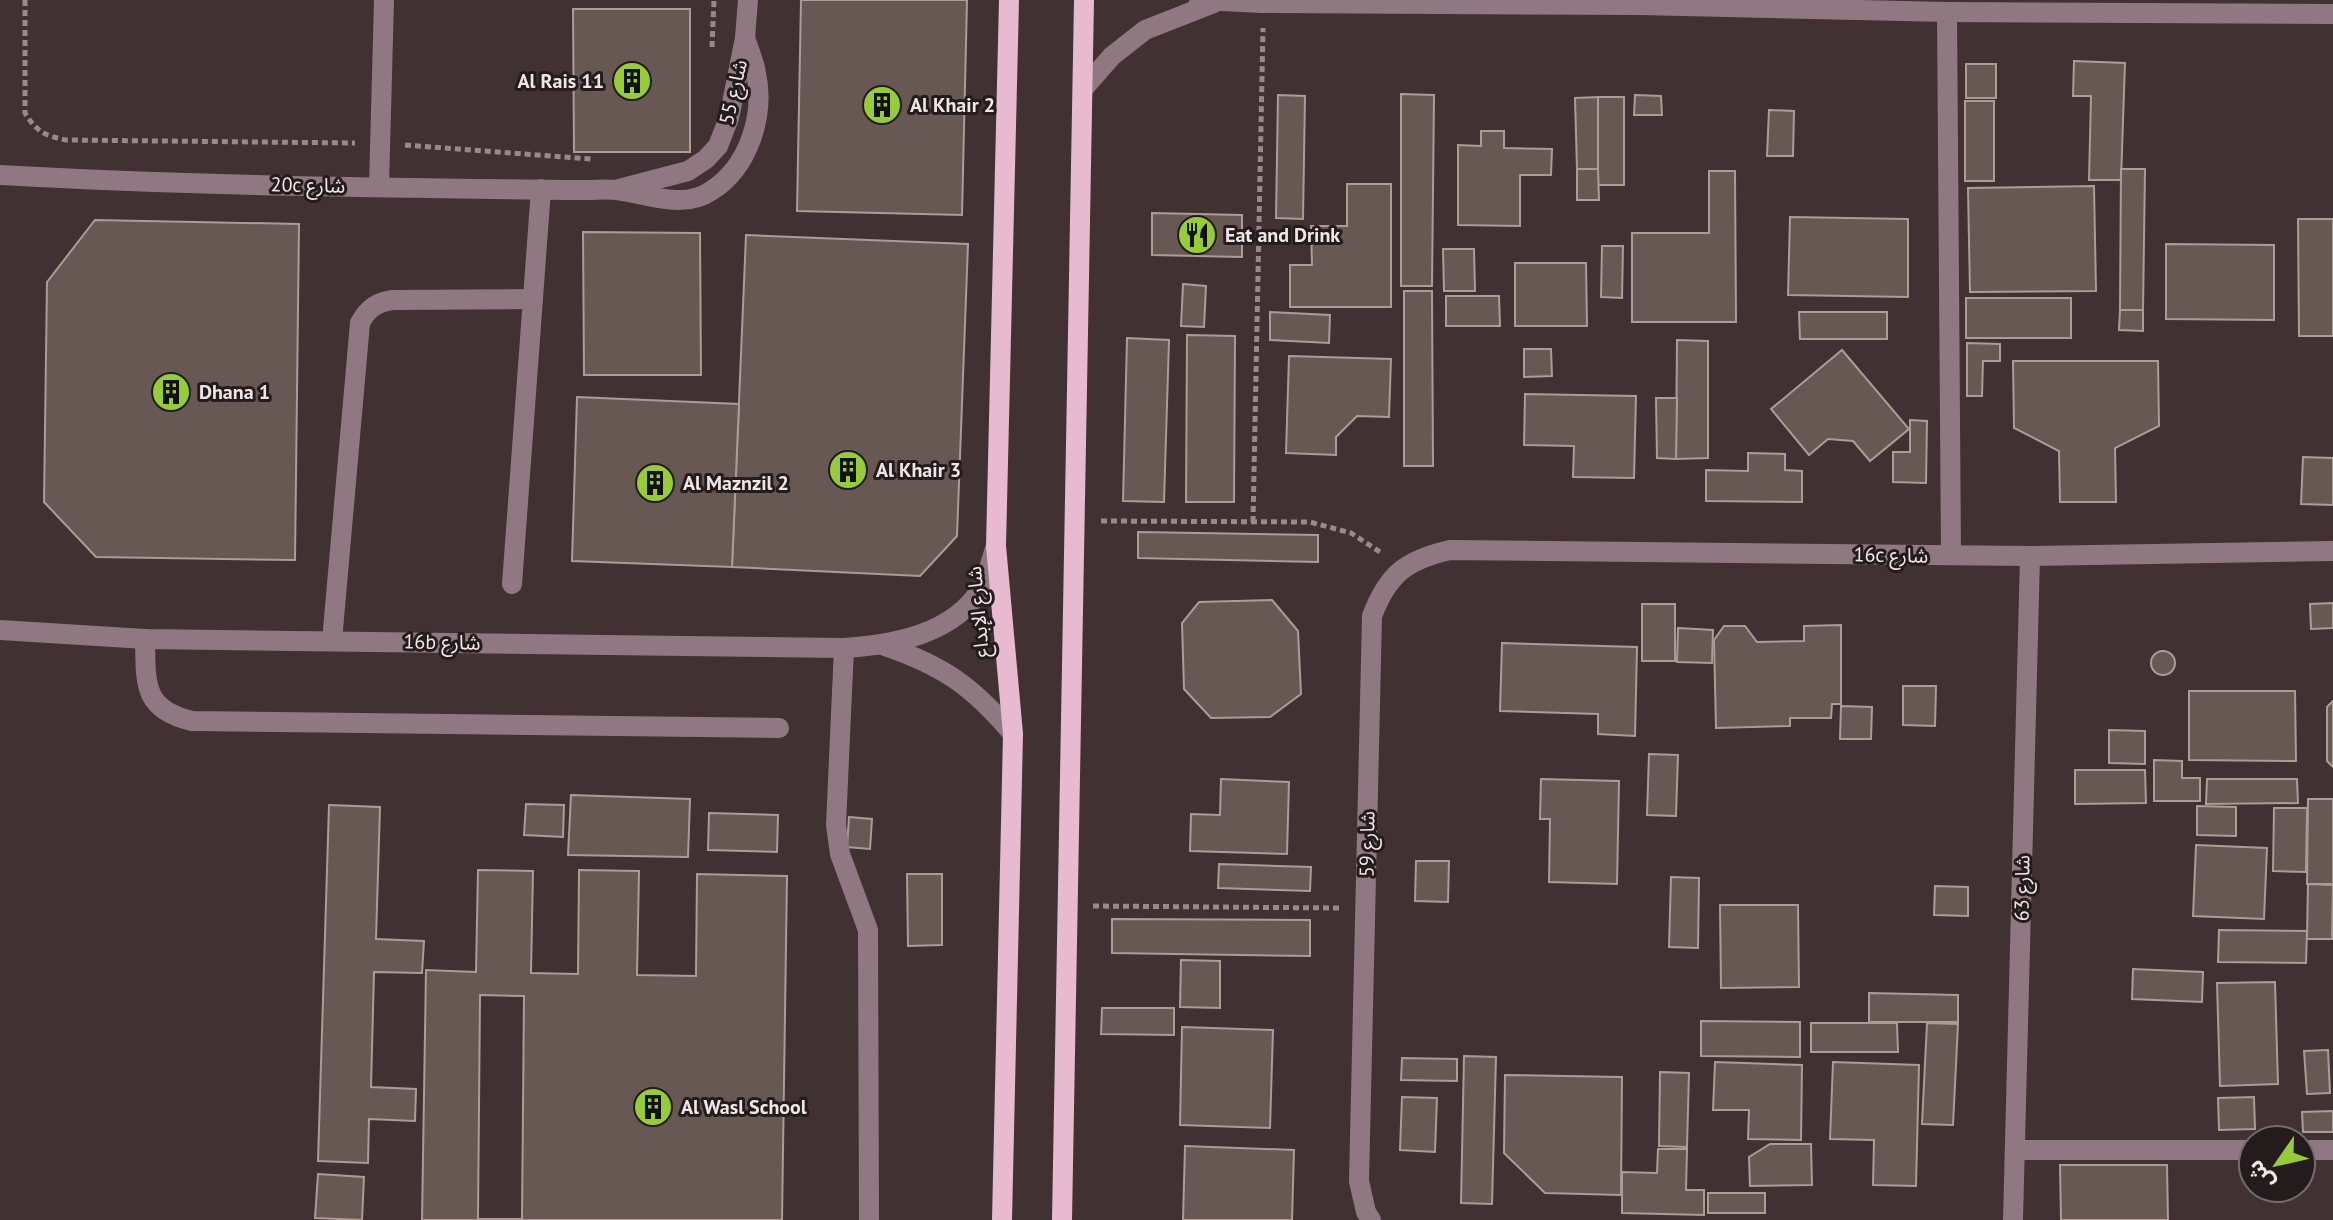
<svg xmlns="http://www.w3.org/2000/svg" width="2333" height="1220" font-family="'PT Sans','Noto Sans Arabic',sans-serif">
<rect width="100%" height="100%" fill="#413133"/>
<g fill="#685853" stroke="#ad9b96" stroke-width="2" fill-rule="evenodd">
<polygon points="801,0 967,0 962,215 797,211"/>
<polygon points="573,9 690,9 690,152 574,152"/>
<polygon points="2074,61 2125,63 2121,180 2089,180 2091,96 2073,96"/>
<rect x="1966" y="64" width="30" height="34"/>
<polygon points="1401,94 1434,95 1432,286 1401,286"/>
<polygon points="1278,95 1305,96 1303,219 1276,218"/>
<polygon points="1635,95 1661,96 1662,115 1634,115"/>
<rect x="1598" y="97" width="26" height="88"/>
<polygon points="1598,97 1598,169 1577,169 1575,98"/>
<rect x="1965" y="101" width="29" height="80"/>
<polygon points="1769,110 1794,111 1793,156 1767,156"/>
<polygon points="1481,131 1504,131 1504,148 1552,149 1551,175 1520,175 1520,226 1458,225 1458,145 1481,146"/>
<polygon points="1577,169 1598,169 1599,200 1577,200"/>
<polygon points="2121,169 2145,169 2143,310 2120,310"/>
<polygon points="1709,171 1735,171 1736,322 1632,322 1632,233 1709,233"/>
<polygon points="1347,184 1391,184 1391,307 1290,307 1290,265 1312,265 1311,226 1347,226"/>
<polygon points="2094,186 2096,291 1970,292 1968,188"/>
<polygon points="1152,213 1242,215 1242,257 1152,255"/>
<polygon points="1790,217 1908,219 1908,297 1788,295"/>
<polygon points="2298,219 2333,219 2333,336 2299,336"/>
<polygon points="95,220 299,224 295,560 96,557 44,502 47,282"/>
<polygon points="583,232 700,233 701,375 584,375"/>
<polygon points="746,235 968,244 957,536 920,576 732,567"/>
<polygon points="2166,244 2274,245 2274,320 2166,319"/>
<polygon points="1602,246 1623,246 1622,298 1601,297"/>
<polygon points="1443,249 1474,249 1475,291 1444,291"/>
<polygon points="1515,263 1586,263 1587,326 1515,326"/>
<polygon points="1183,284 1206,286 1204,327 1181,326"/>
<polygon points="1404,291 1432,291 1433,466 1404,466"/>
<polygon points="1446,296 1499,296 1500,326 1446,326"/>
<rect x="1966" y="298" width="105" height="40"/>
<polygon points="2120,310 2143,310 2143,331 2119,330"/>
<polygon points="1270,312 1330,315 1329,343 1270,340"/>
<polygon points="1799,312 1887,312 1887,339 1800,339"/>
<polygon points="1187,335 1235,336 1234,502 1186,502"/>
<polygon points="1127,338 1169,340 1164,502 1123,501"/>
<polygon points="1677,340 1708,341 1708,458 1676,459"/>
<polygon points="1967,343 2000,344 2000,361 1983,361 1982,396 1967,396"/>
<polygon points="1524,349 1551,349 1552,376 1524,377"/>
<polygon points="1842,350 1909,429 1870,461 1853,441 1828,439 1809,455 1771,409"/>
<polygon points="1289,356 1391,359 1389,417 1357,416 1336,437 1336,455 1286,453"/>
<polygon points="2013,361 2158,361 2159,426 2115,448 2116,502 2060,502 2059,451 2014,428"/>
<polygon points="1525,394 1636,396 1634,478 1573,477 1574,446 1524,445"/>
<polygon points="577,397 739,404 732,567 572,561"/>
<polygon points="1656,398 1677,398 1676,459 1657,458"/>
<polygon points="1910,420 1927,421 1926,483 1893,482 1893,452 1910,452"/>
<polygon points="1748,453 1785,454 1785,470 1802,471 1802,502 1706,501 1706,470 1748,471"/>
<polygon points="2303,457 2333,458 2333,505 2301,504"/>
<polygon points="1138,532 1318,535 1318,562 1138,558"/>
<polygon points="1272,600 1298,631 1301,694 1270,717 1211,718 1184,689 1182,623 1199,602"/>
<polygon points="2333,603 2333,628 2311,629 2310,604"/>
<rect x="1642" y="604" width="33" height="57"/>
<polygon points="1841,625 1841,704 1832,704 1831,718 1790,718 1790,726 1716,728 1714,640 1724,626 1745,626 1757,642 1804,641 1804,626"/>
<polygon points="1678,628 1713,630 1712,663 1677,662"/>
<polygon points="1502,643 1637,647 1635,736 1598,734 1598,714 1500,711"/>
<circle cx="2163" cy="663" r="12"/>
<polygon points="1903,686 1936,686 1935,726 1903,725"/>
<polygon points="2189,691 2295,691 2296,761 2189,760"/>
<polygon points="2333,701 2333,767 2327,761 2327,707"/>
<polygon points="1841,706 1872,707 1871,739 1840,739"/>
<polygon points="2109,730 2145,731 2145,764 2109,763"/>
<polygon points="1649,754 1678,755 1676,816 1647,815"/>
<polygon points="2154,760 2182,761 2182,778 2200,778 2200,801 2154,801"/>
<polygon points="2075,770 2145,770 2146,803 2075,804"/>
<polygon points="1221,779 1289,782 1287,854 1190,851 1191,814 1220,815"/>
<polygon points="1541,779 1619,781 1617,884 1549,882 1550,819 1540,819"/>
<polygon points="2207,779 2297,779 2298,803 2206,804"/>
<polygon points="571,795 690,799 688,857 568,855"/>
<polygon points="2308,799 2333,799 2333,884 2307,884"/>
<polygon points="526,804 564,805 563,837 524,835"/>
<polygon points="329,805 380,807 376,939 424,941 422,973 374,972 371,1087 416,1089 415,1121 369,1119 368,1163 318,1161"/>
<polygon points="2197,806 2236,807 2236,836 2197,835"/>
<polygon points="2274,808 2307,808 2306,872 2273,871"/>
<polygon points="709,813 778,815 777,852 708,850"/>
<polygon points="849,817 872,819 870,849 847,847"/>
<polygon points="2196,845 2267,848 2264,919 2193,916"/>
<polygon points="1416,861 1449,861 1448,902 1415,901"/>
<polygon points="1219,864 1311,867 1310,891 1218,888"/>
<path d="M 478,870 L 533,871 L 531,973 L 578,974 L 579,870 L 639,871 L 637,975 L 696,976 L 697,874 L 787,876 L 782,1220 L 422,1220 L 426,970 L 476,972 ZM 480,995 L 524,996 L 522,1219 L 478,1219 Z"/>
<polygon points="907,874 942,874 942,945 908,946"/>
<polygon points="1671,877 1699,878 1698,948 1669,947"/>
<polygon points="2308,884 2333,885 2332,939 2307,939"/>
<polygon points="1935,886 1968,887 1968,916 1934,915"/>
<polygon points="1720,905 1798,905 1799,987 1721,988"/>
<polygon points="1112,919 1310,920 1310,956 1112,953"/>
<polygon points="2219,930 2307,931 2306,963 2218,962"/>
<polygon points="1181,960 1220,961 1220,1008 1180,1007"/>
<polygon points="2133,969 2203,972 2202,1002 2132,999"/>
<polygon points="2275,982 2278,1084 2220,1086 2217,983"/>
<polygon points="1869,993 1958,995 1958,1022 1869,1022"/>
<polygon points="1102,1008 1174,1008 1174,1035 1101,1034"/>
<polygon points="1701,1021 1800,1022 1800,1057 1701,1056"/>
<polygon points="1811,1023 1897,1023 1898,1052 1811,1052"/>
<polygon points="1927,1023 1958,1024 1953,1125 1922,1124"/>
<polygon points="1182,1027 1273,1030 1270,1128 1180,1125"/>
<polygon points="2328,1050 2330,1093 2307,1094 2304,1051"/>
<polygon points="1464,1056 1496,1057 1492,1204 1461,1203"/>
<polygon points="1402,1058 1457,1059 1457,1081 1401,1080"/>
<polygon points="1715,1062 1802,1065 1801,1140 1748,1139 1749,1110 1713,1110"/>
<polygon points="1833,1062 1919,1065 1916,1186 1873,1185 1874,1140 1830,1139"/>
<polygon points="1660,1072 1689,1073 1687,1147 1659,1146"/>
<polygon points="1505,1075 1622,1077 1621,1195 1545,1193 1504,1153"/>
<polygon points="1402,1097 1437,1098 1435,1152 1400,1150"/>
<polygon points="2254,1097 2255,1129 2219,1130 2218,1098"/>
<polygon points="2333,1111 2333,1132 2303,1132 2302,1112"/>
<polygon points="1770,1144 1811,1144 1812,1185 1750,1186 1749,1157"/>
<polygon points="1185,1146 1294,1150 1292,1220 1183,1220"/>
<polygon points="1658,1149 1687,1149 1686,1190 1704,1190 1704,1215 1622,1213 1622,1172 1657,1173"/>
<polygon points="2060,1165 2167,1165 2168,1220 2061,1220"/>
<polygon points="318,1174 364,1177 362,1220 315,1218"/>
<rect x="1708" y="1193" width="57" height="20"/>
</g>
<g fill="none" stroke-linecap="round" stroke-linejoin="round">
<g stroke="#988a8c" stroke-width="5" stroke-dasharray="6 4" stroke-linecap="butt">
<path d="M 25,0 L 25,113 C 36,131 45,136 66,140 L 355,143"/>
<polyline points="712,47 714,0"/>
<polyline points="405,145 591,159"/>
<polyline points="1101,521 1310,522 1351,533 1380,552"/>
<polyline points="1253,522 1263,28"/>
<polyline points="1093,906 1339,908"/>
</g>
<g stroke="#8f7882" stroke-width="20">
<polyline points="1199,0 1263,3 1640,5 1947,12 2333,14"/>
<polyline points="1947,12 1951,555"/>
<polyline points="1083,89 1112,56 1145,30 1214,3"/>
<path d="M 0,175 C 195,186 391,188 587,190 C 597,190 607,189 617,190 C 648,194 683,210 711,191 C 749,167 765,115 756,73 C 754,61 749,50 745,38"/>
<polyline points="379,186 384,0"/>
<polyline points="619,189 688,171 706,159 718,146 729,118 745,38 748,0"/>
<polyline points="512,584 541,189"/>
<path d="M 0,630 L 145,639 L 844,648 C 893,645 955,634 982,587 C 988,576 991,559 996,546"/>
<path d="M 145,639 C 146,683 142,709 192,721 L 779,728"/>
<path d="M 332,641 L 360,323 C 368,308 377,302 393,300 L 533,299"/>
<path d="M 885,646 C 944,666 973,687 1013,734"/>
<polyline points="844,648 836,825 840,854 868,930 869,1220"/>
<polyline points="2015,1150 2253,1150"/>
<polyline points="2301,1150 2333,1150"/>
<path d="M 1371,1220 L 1366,1212 L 1359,1181 L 1372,616 C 1388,574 1406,560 1450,550 L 2030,556 L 2333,551"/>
<polyline points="2013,1220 2030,556"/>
</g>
<g stroke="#e7bacf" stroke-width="20">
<polyline points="1002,1220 1013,734 996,546 1009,0"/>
<polyline points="1062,1220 1084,0"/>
</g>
</g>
<defs>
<symbol id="building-disc" viewBox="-11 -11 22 22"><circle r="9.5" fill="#96cc39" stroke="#231b1c"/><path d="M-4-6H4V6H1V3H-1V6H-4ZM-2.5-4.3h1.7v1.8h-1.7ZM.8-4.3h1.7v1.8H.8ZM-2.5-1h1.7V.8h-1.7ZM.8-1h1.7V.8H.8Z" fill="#111"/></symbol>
<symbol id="restaurant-disc" viewBox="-11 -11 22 22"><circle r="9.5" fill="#96cc39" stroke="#231b1c"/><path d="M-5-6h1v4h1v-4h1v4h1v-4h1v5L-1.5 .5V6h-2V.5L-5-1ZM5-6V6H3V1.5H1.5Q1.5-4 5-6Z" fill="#111"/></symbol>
</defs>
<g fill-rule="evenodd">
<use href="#building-disc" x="610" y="59" width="44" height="44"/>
<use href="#building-disc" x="860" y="83" width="44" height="44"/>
<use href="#restaurant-disc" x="1175" y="213" width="44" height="44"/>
<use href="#building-disc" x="149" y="370" width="44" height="44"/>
<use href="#building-disc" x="826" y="448" width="44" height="44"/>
<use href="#building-disc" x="633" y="461" width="44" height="44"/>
<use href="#building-disc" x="631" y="1085" width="44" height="44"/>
</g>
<g text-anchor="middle" stroke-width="6" stroke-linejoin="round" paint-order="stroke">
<g font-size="20" font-weight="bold" fill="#f1e6e7" stroke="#231b1c" text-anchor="start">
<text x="604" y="88" text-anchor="end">Al Rais 11</text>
<text x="910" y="112">Al Khair 2</text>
<text x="1225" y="242">Eat and Drink</text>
<text x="199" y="399">Dhana 1</text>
<text x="876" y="477">Al Khair 3</text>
<text x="683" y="490">Al Maznzil 2</text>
<text x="681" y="1114">Al Wasl School</text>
</g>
<g font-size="20" fill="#f1e6e7" stroke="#231b1c">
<text transform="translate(733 92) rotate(-77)" y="7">شارع 55</text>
<text transform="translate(308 185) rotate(1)" y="7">20c شارع</text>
<text transform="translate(1891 555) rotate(1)" y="7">16c شارع</text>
<text transform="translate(978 612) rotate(-95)" y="7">شارع الإبداع</text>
<text transform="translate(442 642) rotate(1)" y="7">16b شارع</text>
<text transform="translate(1367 844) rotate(-89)" y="7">شارع 59</text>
<text transform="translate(2022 888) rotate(-89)" y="7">شارع 63</text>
</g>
</g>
<g transform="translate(2277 1164) rotate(236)"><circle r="38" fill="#231b1c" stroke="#756c6d" stroke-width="2"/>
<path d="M0-6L14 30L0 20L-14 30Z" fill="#96cc39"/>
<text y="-12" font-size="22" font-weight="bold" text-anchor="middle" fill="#f1e6e7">ش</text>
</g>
</svg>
